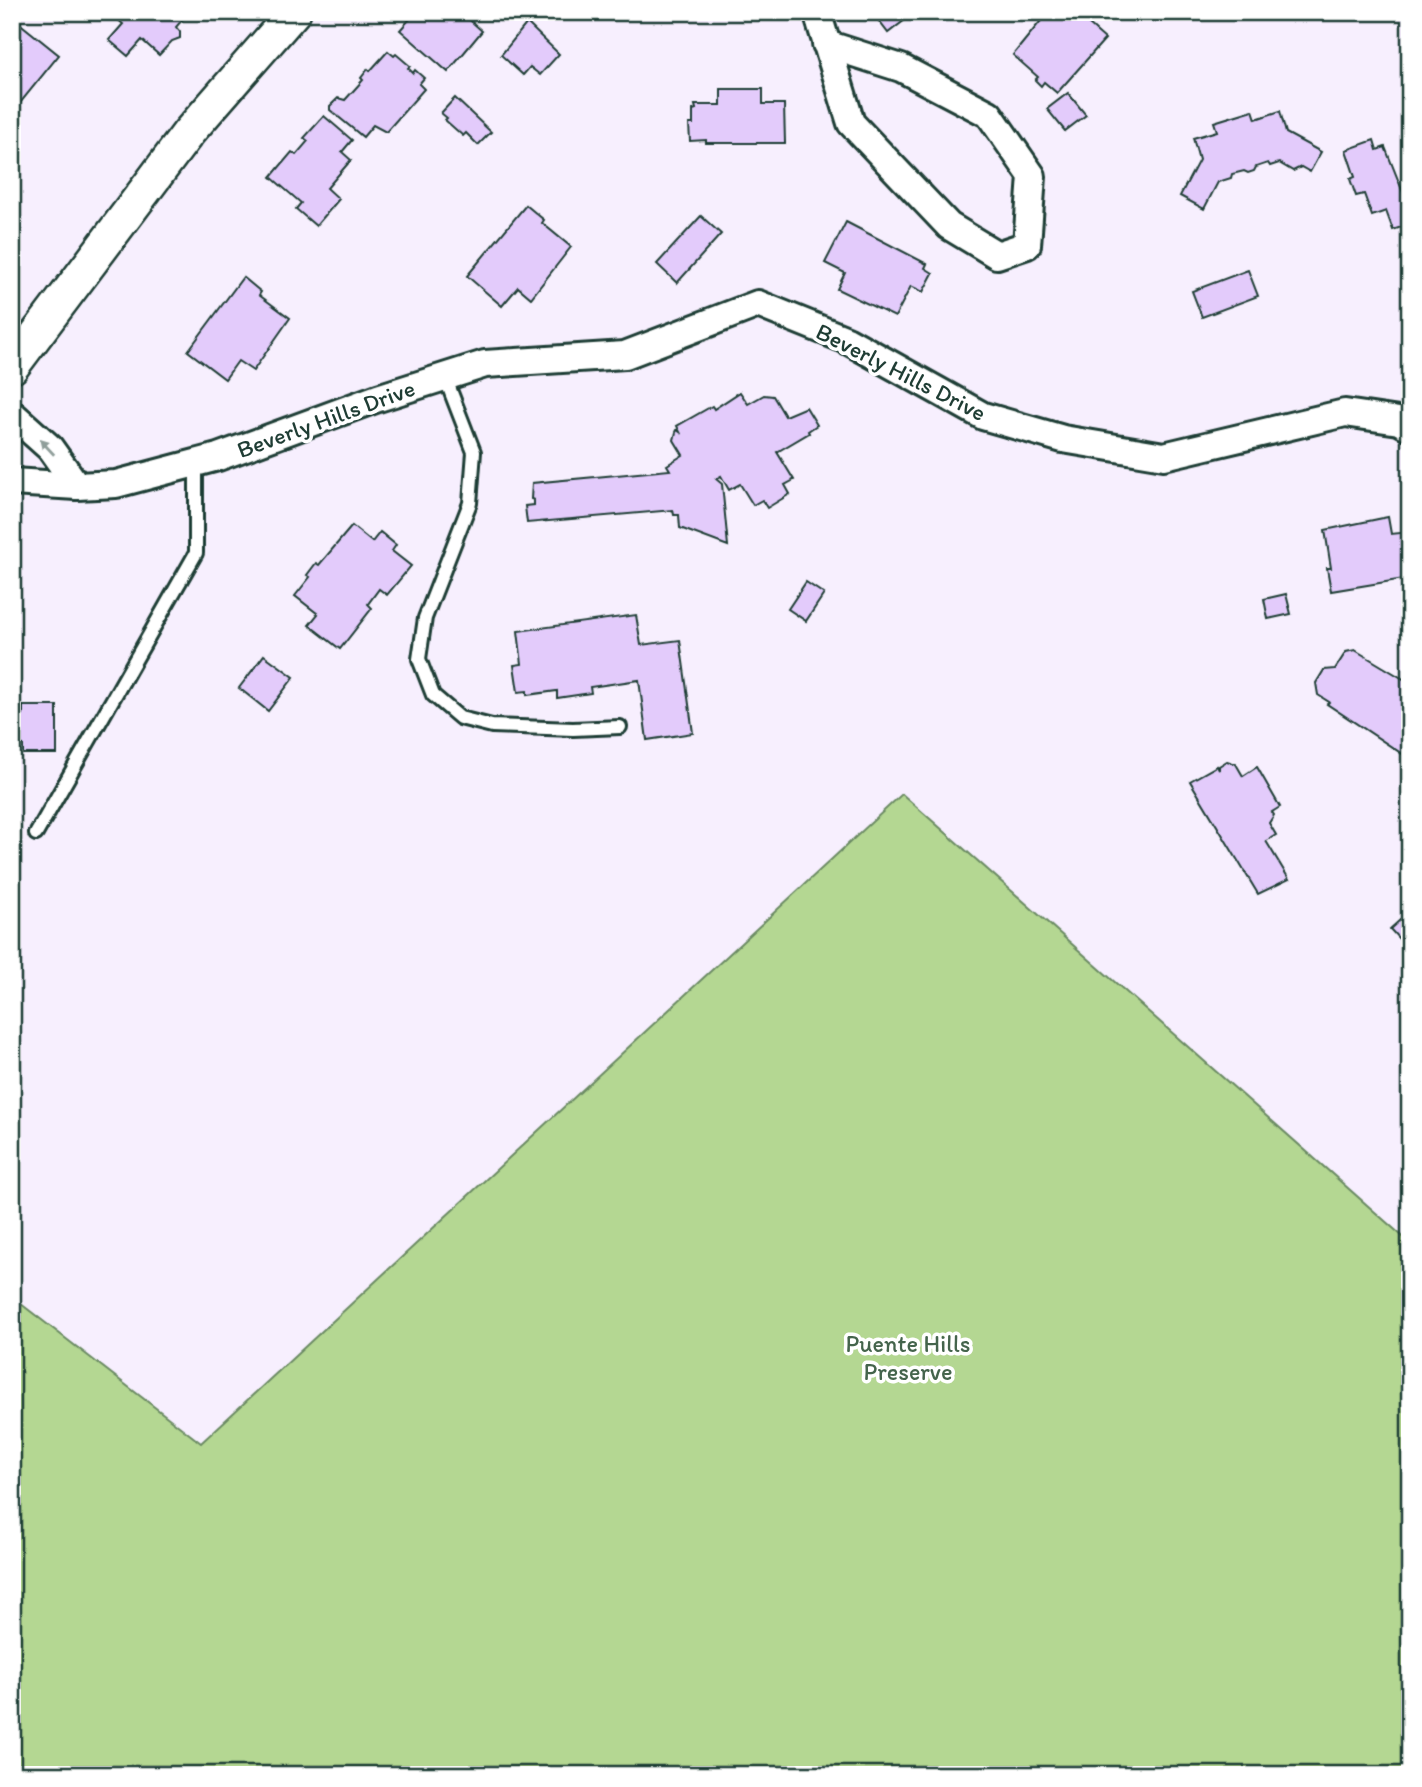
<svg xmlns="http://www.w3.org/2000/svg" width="1422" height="1787" font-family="Itim,sans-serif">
<rect width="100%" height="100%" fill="#f7effe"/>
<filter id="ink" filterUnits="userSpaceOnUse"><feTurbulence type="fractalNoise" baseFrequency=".0143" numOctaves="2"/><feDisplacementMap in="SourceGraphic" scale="14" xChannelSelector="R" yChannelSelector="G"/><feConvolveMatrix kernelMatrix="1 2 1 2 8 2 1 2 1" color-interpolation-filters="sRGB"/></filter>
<g filter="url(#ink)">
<polygon fill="#b4d792" stroke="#6a8a63" stroke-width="2" points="902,794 1410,1243 1410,1775 12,1775 12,1297 201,1443"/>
<g fill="#e3cbfb" stroke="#1f3d34" stroke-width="2">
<polygon points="109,12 189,12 176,27 180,32 180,38 172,41 159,55 142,40 128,56 109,40 123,24"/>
<polygon points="416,12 461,12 482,31 448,72 400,30"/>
<polygon points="872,12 914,12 914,13 888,33"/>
<polygon points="1048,12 1082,12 1079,16 1105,39 1057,93 1044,82 1041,86 1035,80 1038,77 1013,55"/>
<polygon points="13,18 59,55 12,113 12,19"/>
<polygon points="527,23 559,54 540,75 530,67 523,75 501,55"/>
<polygon points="388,51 394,56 396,54 410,66 408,68 413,73 415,70 424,78 419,84 424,89 386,132 373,125 363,137 330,110 330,106 338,98 345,100 363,80 361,78 368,69 370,71"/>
<polygon points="721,89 763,89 763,104 784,104 785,143 706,143 706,140 690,141 689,124 693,124 693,110 696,109 695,105 721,105"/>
<polygon points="1068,93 1086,115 1065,131 1047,109"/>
<polygon points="455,98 491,132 478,145 466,133 463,136 445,120 447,118 441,113"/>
<polygon points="1253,110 1256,119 1280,111 1286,133 1321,152 1310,172 1301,167 1293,171 1279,163 1270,166 1268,163 1256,167 1254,171 1248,173 1244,171 1232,174 1231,178 1218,182 1204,209 1180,196 1199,160 1193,138 1217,131 1214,122"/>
<polygon points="324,116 352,140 342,152 351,160 327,188 339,199 316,226 296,209 301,203 271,177 292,152 296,155 308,141 304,138"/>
<polygon points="1374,140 1377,150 1385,147 1410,210 1410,224 1393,230 1386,211 1372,216 1364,194 1356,196 1350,179 1355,177 1346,150"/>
<polygon points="526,205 544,220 542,223 571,247 531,298 518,287 502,306 467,276"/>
<polygon points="701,216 721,234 677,283 657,264"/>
<polygon points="846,222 927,264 925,268 933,273 923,292 911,286 895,317 837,289 845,273 825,263"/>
<polygon points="1248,270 1258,296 1202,317 1192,291"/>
<polygon points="243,277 261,292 259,295 290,318 253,371 238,361 225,379 188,351"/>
<polygon points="740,392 748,404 764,395 773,396 785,416 806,407 817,425 808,431 809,433 777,452 794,480 785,485 790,494 767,508 762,500 753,505 740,484 729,490 721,476 716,479 722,484 728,546 680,528 679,515 674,515 673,510 527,523 525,506 534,505 534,500 531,499 532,483 670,470 667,465 683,455 674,440 676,432 677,430 680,432 677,426 712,406 714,409"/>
<polygon points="1388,517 1391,534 1410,532 1410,578 1331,591 1327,568 1331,568 1325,530"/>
<polygon points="352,526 372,542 380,532 396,545 392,551 411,566 387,595 379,589 368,604 372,608 340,649 309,625 318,614 295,596 310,577 307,575 316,563 319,565"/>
<polygon points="806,582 824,594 806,621 788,609"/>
<polygon points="1286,594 1291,614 1268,619 1264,599"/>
<polygon points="636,615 641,645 680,640 693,733 647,740 639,680 590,687 591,693 557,698 557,691 527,695 527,691 518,692 514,665 522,664 518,631"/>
<polygon points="1355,650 1410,683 1410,746 1404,755 1327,704 1329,702 1318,695 1316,683 1324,670 1335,669 1346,652"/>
<polygon points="264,655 294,677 268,711 239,688"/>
<polygon points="23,706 57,706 57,754 23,754 23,745 15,741 12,736 12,723 18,716 23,714"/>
<polygon points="1227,761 1236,764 1243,776 1257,767 1280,807 1272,812 1274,815 1269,823 1276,835 1266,841 1289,879 1258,894 1190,781 1217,766 1219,770 1219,766"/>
<polygon points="1410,911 1410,951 1390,929"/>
</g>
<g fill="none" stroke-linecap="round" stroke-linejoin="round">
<defs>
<g id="service">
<polyline points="445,377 474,452 470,503 425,618 419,659 433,695 460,718 492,726 573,729 620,727"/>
<polyline points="36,834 196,553 196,463"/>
</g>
<g id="minor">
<polyline points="817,12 851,123 949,226 997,255 1027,245 1032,176 989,114 901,68 826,44"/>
<polyline points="12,414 50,448 77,486"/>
<polyline points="12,482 77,486 116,484 218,457 378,398 485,364 625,355 758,304 847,340 983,416 1063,439 1164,456 1345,413 1399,421 1410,427"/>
</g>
<polyline id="tertiary" points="12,367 189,132 294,12"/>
</defs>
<use href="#service" stroke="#1f3d34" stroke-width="18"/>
<use href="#minor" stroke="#1f3d34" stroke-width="32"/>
<use href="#tertiary" stroke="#1f3d34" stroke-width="37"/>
<use href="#service" stroke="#fff" stroke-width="12"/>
<use href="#minor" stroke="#fff" stroke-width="26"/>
<use href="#tertiary" stroke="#fff" stroke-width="32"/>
</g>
<defs><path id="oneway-solid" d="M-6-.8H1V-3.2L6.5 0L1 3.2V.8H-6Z" transform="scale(1.75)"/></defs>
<use fill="#8f9e9a" href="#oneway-solid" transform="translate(47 447) rotate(-133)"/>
</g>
<g text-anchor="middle" stroke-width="7" stroke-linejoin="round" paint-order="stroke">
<g font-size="24" fill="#1f3d34" stroke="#fff">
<text transform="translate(901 372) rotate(27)" y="8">Beverly Hills Drive</text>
<text transform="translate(326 419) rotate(-20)" y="8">Beverly Hills Drive</text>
</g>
<g font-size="24" fill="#44644c" stroke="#fff">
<text x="908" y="1352">Puente Hills<tspan x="908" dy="28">Preserve</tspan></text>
</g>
</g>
<rect width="1422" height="1787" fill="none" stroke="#fff" stroke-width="42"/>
<rect x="21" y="21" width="1380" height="1745" fill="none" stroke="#1f3d34" stroke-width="2.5" filter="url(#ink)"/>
</svg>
